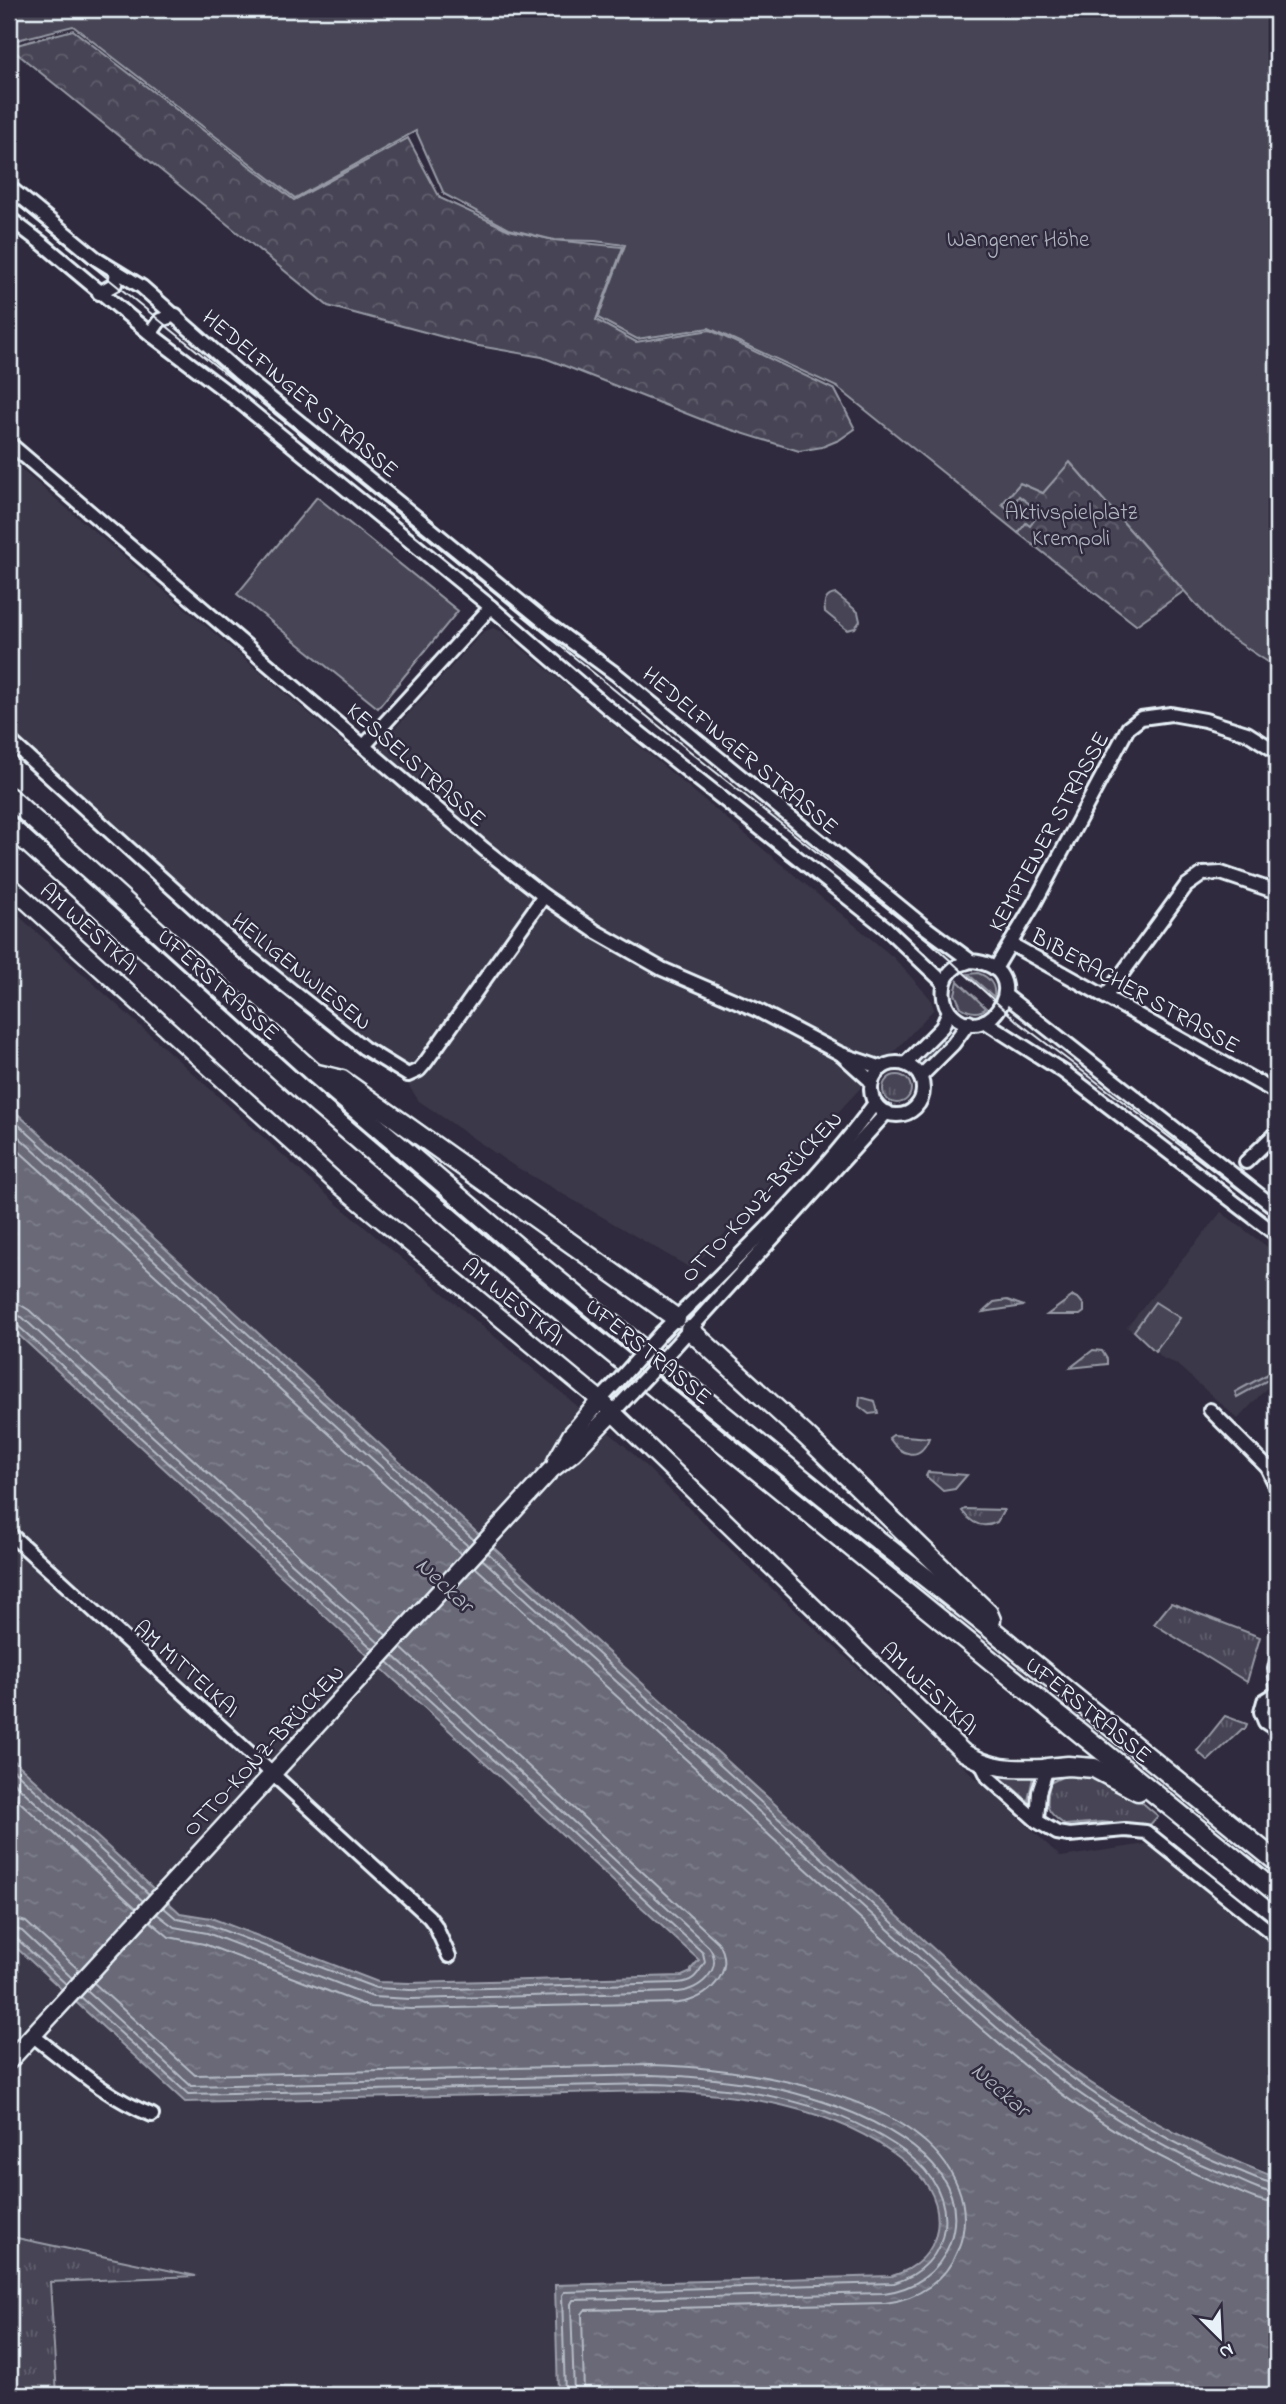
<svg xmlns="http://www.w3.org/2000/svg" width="1286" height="2404" font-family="'Indie Flower',sans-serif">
<defs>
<pattern id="grass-tufts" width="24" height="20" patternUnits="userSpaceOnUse" patternTransform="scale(1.75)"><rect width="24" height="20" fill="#464455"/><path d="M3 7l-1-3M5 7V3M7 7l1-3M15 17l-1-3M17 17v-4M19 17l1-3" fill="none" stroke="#615f6e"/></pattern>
<pattern id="forest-crowns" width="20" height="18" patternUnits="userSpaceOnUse" patternTransform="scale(1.75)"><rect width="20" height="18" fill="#464455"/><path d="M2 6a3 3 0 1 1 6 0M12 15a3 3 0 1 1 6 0" fill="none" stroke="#615f6e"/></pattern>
<pattern id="water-ripples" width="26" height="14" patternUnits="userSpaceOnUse" patternTransform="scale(1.75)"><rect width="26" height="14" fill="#696978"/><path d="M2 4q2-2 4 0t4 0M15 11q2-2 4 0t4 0" fill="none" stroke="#7e7f8c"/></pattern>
</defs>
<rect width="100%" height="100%" fill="#2f2a3d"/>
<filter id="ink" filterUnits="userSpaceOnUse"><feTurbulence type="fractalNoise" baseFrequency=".0143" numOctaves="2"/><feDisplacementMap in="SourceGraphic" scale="14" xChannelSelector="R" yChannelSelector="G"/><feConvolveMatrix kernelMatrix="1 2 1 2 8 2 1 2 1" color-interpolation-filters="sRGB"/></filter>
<g filter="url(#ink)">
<g fill="#3b3749">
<polygon points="9,459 365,761 483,632 493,628 501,631 893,957 930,998 934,1009 692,1269 511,1164 419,1101 391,1060 248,947 9,730"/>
<polygon points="9,907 336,1203 625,1446 752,1570 1061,1857 1165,1841 1277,1929 1277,2176 1196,2144 1147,2119 1090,2083 1039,2045 9,1106"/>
<polygon points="1221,1212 1277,1254 1277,1377 1238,1419 1175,1363 1164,1359 1127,1327"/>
<polygon points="9,1326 699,1960 691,1968 693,1971 688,1975 677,1976 410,1983 378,1982 211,1918 180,1913 9,1756"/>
<polygon points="9,1941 185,2102 652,2091 716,2095 747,2099 798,2110 838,2123 877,2142 896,2154 920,2174 932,2193 937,2215 935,2237 924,2256 914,2267 900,2274 883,2277 555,2285 558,2395 9,2395"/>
</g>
<g fill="url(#grass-tufts)" stroke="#979aa6" stroke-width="2">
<path d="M 836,594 L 858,612 L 860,621 L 855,628 L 847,630 L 825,612 C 823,602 826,595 836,594 Z"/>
<path d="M 978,973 C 989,977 996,985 994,997 L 968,974 Z"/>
<path d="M 958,981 L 986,1008 C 978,1015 969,1012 961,1007 L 955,994 Z"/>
<polygon points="940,1036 945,1043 919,1068 913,1063"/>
<circle cx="897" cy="1089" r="14"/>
<polygon points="1073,1296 1079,1299 1084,1305 1084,1312 1080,1315 1047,1315"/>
<polygon points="1007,1300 1024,1306 983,1312 994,1302"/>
<polygon points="1093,1350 1102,1351 1107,1359 1107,1364 1070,1368"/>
<polygon points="860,1397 875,1401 878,1413 869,1414 859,1406"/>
<path d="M 893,1435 L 929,1438 C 920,1462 901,1456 889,1438 Z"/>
<polygon points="928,1472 967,1475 955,1489 943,1491 926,1476"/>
<path d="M 965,1509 L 1004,1510 L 997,1522 C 982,1530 971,1523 962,1511 Z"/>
<polygon points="1171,1603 1260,1637 1247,1682 1154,1624"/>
<polygon points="1225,1716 1247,1724 1245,1729 1242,1729 1208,1761 1197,1751"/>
<path d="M 1071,1772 L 1101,1776 L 1131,1793 L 1158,1816 L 1148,1827 L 1102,1822 L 1065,1825 C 1045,1811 1045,1807 1050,1783 Z"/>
<polygon points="999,1776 1033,1777 1028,1801"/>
<polygon points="9,2235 17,2238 196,2276 50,2282 57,2395 9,2395"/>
</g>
<g fill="url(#forest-crowns)" stroke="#979aa6" stroke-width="2">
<polygon points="73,30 294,200 408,138 440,198 509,230 554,240 623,247 596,320 636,342 710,330 835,390 855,429 839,440 822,447 799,451 713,424 542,357 473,345 328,306 9,47"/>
<polygon points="1069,461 1184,591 1136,625 1018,533 1025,523 1002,504 1020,483 1043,493"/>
</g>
<g fill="#464455" stroke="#979aa6" stroke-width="2">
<polygon points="9,9 1277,9 1277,668 1218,629 1070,462 1043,493 1020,483 1002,504 1009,510 1019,496 1040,512 1030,526 1026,523 1018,533 837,387 709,328 637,339 598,318 625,245 595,241 554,240 509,229 444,194 416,131 295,198 73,26 9,42"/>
<polygon points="317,497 458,611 378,708 237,594"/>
<polygon points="1155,1302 1180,1318 1155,1351 1134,1331"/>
<polygon points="1277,1369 1277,1375 1237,1397 1235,1392"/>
</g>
<path fill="url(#water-ripples)" stroke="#9c9fab" stroke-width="2" d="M 9,1106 L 1039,2045 C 1111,2103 1191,2145 1277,2178 L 1277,2395 L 558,2395 L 555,2285 L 892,2276 C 915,2269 933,2254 937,2229 C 941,2200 926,2178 904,2161 C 834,2105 738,2093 652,2091 L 185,2102 L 9,1941 L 9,1756 L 180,1913 L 211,1918 L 378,1982 L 410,1983 L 682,1976 L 691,1972 L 691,1969 L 699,1960 L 9,1326 Z"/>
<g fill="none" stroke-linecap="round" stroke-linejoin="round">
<g stroke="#b5bbc5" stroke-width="2">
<polyline points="9,1116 474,1540"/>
<polyline points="9,1128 468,1546"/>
<polyline points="9,1142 461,1554"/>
<polyline points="9,1302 19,1304 29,1310 386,1635"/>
<polyline points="9,1313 22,1317 379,1643"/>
<polyline points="9,1322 16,1324 373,1649"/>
<path d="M 488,1553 L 985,2007 C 1059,2072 1139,2132 1232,2168 C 1246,2173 1262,2182 1277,2184"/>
<path d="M 482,1559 L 980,2013 C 1055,2080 1137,2141 1232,2177 C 1246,2183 1262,2192 1277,2193"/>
<path d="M 475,1567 L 973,2021 C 1048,2089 1131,2150 1227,2187 C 1243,2193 1260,2203 1277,2203"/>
<polyline points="9,1766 149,1894"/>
<polyline points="9,1778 143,1901"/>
<polyline points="9,1792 136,1908"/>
<path d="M 163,1907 L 177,1919 L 209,1925 L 376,1988 L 410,1990 L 677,1983 C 694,1982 697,1975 705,1962 L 703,1953 L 388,1662"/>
<path d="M 157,1914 L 174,1927 L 207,1933 L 373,1997 L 411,1999 L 678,1992 C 699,1991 725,1969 709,1947 L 394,1656"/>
<polyline points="9,1917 26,1922 79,1970"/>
<path d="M 150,1921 L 169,1937 L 204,1944 L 370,2007 L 411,2009 L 678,2003 C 707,2001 738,1971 718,1942 L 401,1648"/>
<polyline points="9,1927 22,1931 72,1978"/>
<polyline points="9,1936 16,1938 66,1984"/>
<path d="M 94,1983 L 195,2075 L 651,2065 C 739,2067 921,2092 958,2187 C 966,2207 966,2230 958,2249 C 946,2281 918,2299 885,2303 L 585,2310 L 582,2314 L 584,2395"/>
<path d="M 87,1991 L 191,2086 L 651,2075 C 694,2076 736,2080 778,2089 C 844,2104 983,2153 949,2245 C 938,2274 913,2289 884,2293 L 573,2300 L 571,2304 L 574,2395"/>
<path d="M 81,1997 L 188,2094 L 651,2084 C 736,2086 823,2098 895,2145 C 924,2164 948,2190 944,2227 C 941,2256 920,2275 894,2283 L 564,2292 L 562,2295 L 565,2395"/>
</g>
<defs>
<g id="minor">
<path d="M 9,187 L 98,260 L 142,287 L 238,372 L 546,623 L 617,675 L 921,924 L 971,961 C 1038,966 992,1051 953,1015 C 939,1002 941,977 956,967 C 960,964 966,963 971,961"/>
<polyline points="9,218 43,244 153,336 235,398 329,475 491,607 607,707 886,928 944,983"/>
<polyline points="99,293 115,284 117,272"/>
<polyline points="153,336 153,330 160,320 176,315"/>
<polyline points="9,443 484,849 544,896 595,931 662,969 757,1010 841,1054 882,1068"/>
<polyline points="9,740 242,951 364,1048 408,1075 419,1070 425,1063 544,896"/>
<polyline points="364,746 491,607"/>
<polyline points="1011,944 1277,1093"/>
<polyline points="995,969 1034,904 1128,728 1141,718 1171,714 1205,720 1247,733 1277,752"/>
<polyline points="1005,995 1277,1209"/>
<polyline points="1105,997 1186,886 1203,874 1221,873 1277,892"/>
<polyline points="984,1021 1064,1072 1277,1235"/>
<polyline points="841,1054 872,1082"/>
<circle cx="897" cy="1089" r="26"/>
<polyline points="905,1064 942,1027 949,1011"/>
<polyline points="920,1077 953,1044 969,1022"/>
<polyline points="1246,1162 1277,1132"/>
<path d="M 661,1333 C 735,1260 813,1188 875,1103"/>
<polyline points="674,1347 887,1112"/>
<polyline points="600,1400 618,1381"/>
<polyline points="1210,1410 1267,1467 1277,1467"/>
<polyline points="613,1412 633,1391"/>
<polyline points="1267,1467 1277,1488"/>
<polyline points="9,1533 429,1917 435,1925 449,1956"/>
<polyline points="1277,1661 1275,1669 1277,1685"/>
<polyline points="1277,1693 1264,1701 1261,1712 1265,1722 1277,1730"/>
<polyline points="981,1763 988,1777 1037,1821 1057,1833 1069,1835 1125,1830 1146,1832 1277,1937"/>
<polyline points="1037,1821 1039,1792 1047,1768"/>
<path d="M 32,2035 C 71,2065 106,2097 152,2115"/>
</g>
<g id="major">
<path d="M 9,885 L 336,1182 L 600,1400 L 963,1752 C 992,1770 1013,1769 1047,1768"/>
<polyline points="556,1461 571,1435 600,1400"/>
<polyline points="9,2061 551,1470 574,1452 613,1412"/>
</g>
<g id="highway">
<polyline points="9,797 314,1073 528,1256 859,1525 996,1633 1277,1862"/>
<polyline points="9,826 319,1106 514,1273 1277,1893"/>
<polyline points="317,1074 342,1080 676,1318"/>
<polyline points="690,1330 806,1436 988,1613 991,1620"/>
<polyline points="1047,1768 1068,1766 1094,1768 1138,1791"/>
</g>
</defs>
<use href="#minor" stroke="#e8f1f8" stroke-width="18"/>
<use href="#major" stroke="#e8f1f8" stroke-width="21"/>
<use href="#highway" stroke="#e8f1f8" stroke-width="23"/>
<use href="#minor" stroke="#2f2a3d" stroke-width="12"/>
<use href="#major" stroke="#2f2a3d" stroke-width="16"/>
<use href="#highway" stroke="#2f2a3d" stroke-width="18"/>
<polyline stroke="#e8f1f8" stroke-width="2" points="9,198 713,770 930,942 1018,1022 1277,1219"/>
<defs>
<g id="minor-bridge">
<polyline points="618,1381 661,1333"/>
<polyline points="633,1391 674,1347"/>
</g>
</defs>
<use href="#minor-bridge" stroke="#e8f1f8" stroke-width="18" stroke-linecap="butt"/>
<use href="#minor-bridge" stroke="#2f2a3d" stroke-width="12"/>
</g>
</g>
<g text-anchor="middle" stroke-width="5" stroke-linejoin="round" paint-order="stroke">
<g font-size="23" fill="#afb4bf" stroke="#2f2a3d">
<text x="1018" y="246">Wangener Höhe</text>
<text x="1071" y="519">Aktivspielplatz<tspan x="1071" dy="26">Krempoli</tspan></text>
</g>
<g font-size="23" fill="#e8f1f8" stroke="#2f2a3d">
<text transform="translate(301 393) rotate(40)" y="8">HEDELFINGER STRASSE</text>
<text transform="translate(741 750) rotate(40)" y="8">HEDELFINGER STRASSE</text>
<text transform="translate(417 764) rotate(41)" y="8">KESSELSTRASSE</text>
<text transform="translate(1048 831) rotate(-61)" y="8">KEMPTENER STRASSE</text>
<text transform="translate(90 928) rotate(42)" y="8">AM WESTKAI</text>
<text transform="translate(302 971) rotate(39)" y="8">HEILIGENWIESEN</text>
<text transform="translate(219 984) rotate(42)" y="8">UFERSTRASSE</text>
<text transform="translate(1136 990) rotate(29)" y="8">BIBERACHER STRASSE</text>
<text transform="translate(761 1196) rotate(-47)" y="8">OTTO-KONZ-BRÜCKEN</text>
<text transform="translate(514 1301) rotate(39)" y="8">AM WESTKAI</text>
<text transform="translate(649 1351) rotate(39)" y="8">UFERSTRASSE</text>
<text transform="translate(187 1668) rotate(42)" y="8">AM MITTELKAI</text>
<text transform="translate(930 1688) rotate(43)" y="8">AM WESTKAI</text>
<text transform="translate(1089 1709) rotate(39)" y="8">UFERSTRASSE</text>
<text transform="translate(263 1750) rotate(-47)" y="8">OTTO-KONZ-BRÜCKEN</text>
</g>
<g font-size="24" font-style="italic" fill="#afb4be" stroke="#2f2a3d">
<text transform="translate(445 1584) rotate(43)" y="8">Neckar</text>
<text transform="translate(1001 2089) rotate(41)" y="8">Neckar</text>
</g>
</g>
<rect width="1286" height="2404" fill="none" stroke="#2f2a3d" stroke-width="35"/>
<rect x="18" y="18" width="1251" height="2369" fill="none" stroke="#e8f1f8" stroke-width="2.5" filter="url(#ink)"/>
<g transform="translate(1220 2337) rotate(156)" stroke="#2f2a3d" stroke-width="5" paint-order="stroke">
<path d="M0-5L12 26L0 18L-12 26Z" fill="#e8f1f8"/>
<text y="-10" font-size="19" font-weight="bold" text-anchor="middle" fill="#e8f1f8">N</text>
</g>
</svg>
